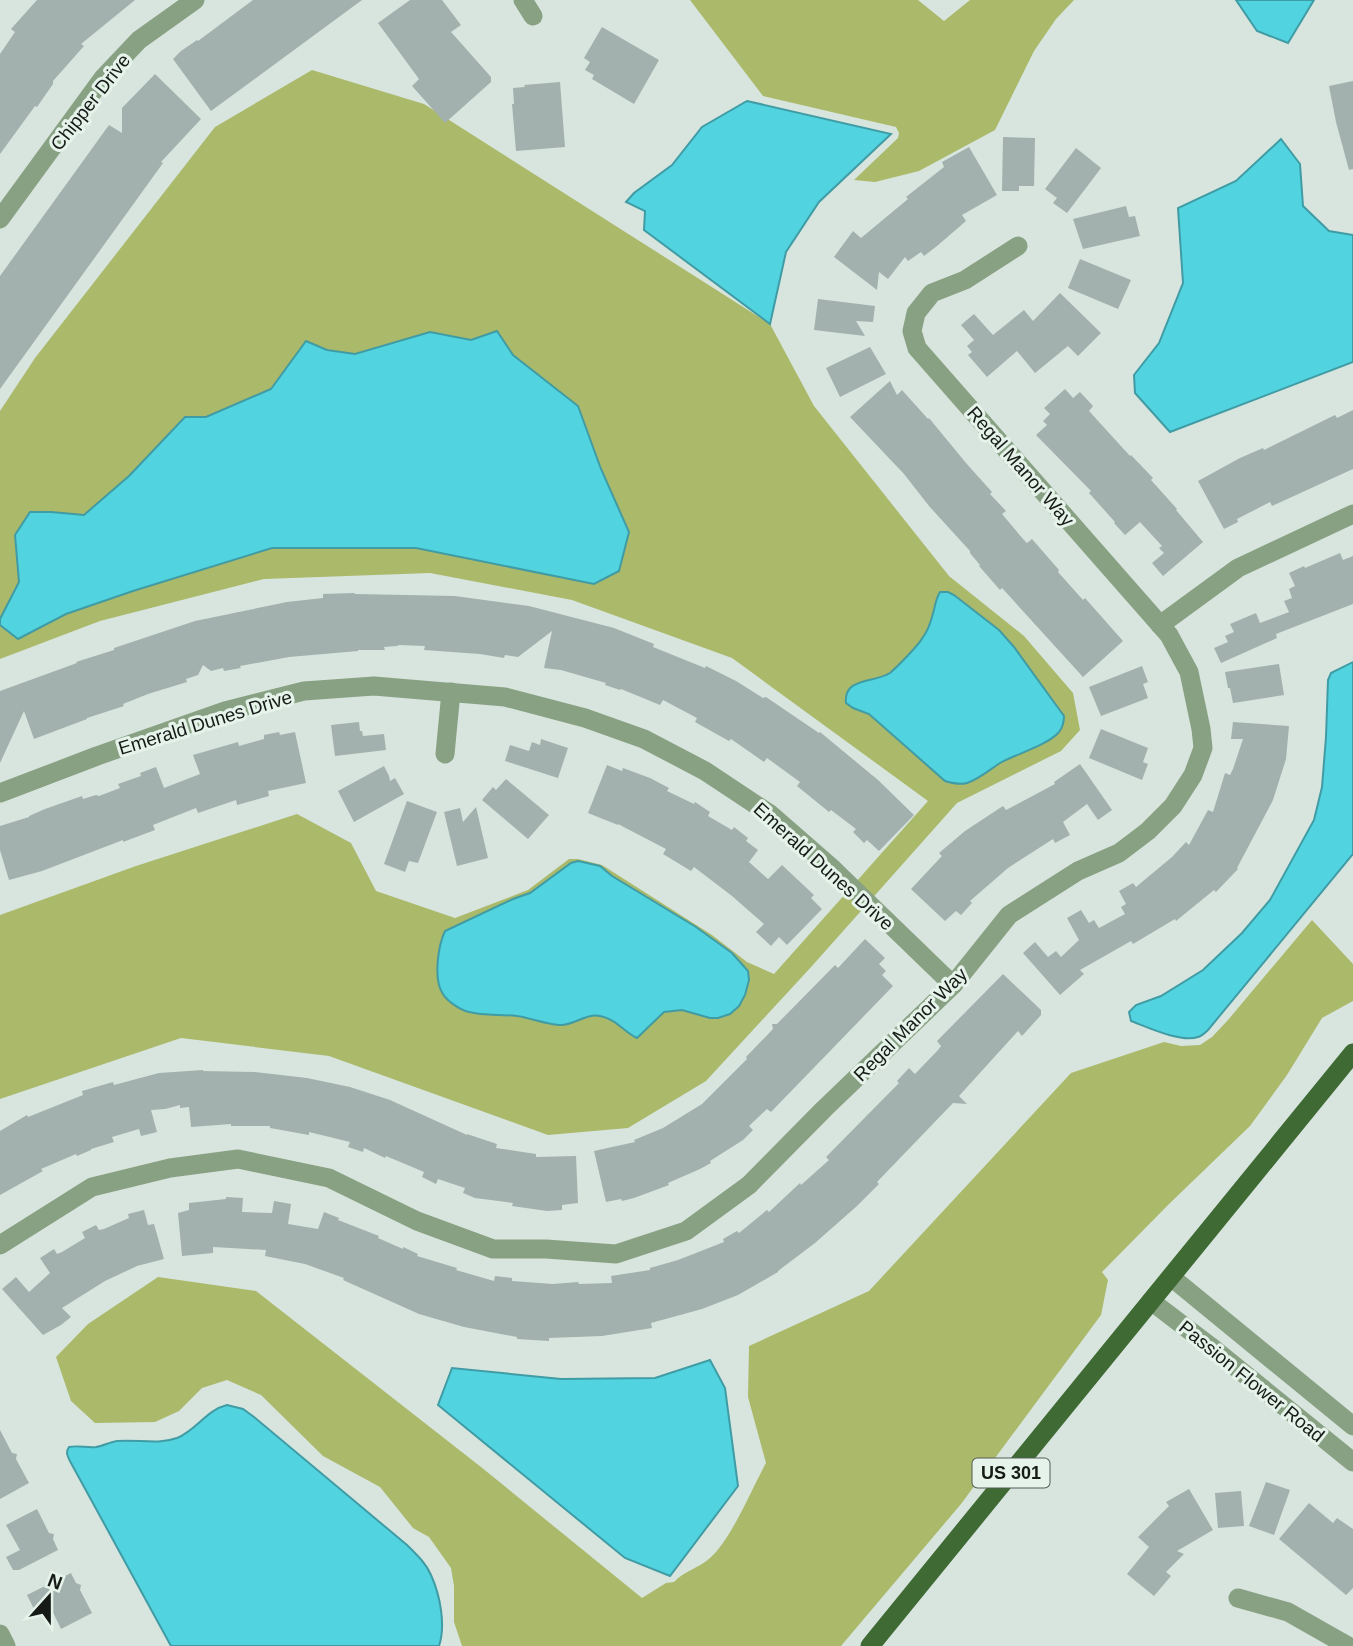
<svg xmlns="http://www.w3.org/2000/svg" width="1353" height="1646" font-family="Arial,sans-serif">
<rect width="100%" height="100%" fill="#d8e5de"/>
<g fill="#abb96a">
<polygon points="690,0 918,0 944,21 970,0 1074,0 1056,19 1034,51 995,130 919,171 875,182 854,180 898,138 899,133 896,127 763,96"/>
<polygon points="312,70 424,104 770,324 814,406 949,576 1024,636 1073,693 1080,730 1061,751 957,803 812,966 706,1081 628,1128 548,1135 329,1056 181,1038 0,1099 0,915 136,866 297,814 351,843 376,891 455,918 528,890 569,859 578,859 602,865 712,935 747,962 774,974 928,801 732,658 572,600 430,573 264,579 100,621 0,659 0,411 35,358 215,127"/>
<path d="M 1312,920 L 1353,964 L 1353,1001 L 1322,1018 L 1287,1075 L 1250,1126 L 1169,1204 L 1102,1272 L 1108,1280 L 1101,1315 L 961,1504 L 841,1646 L 462,1646 L 454,1622 L 454,1586 L 451,1568 L 429,1537 L 413,1528 L 380,1487 L 323,1456 L 261,1395 L 227,1380 L 202,1388 L 179,1411 L 155,1422 L 95,1423 L 71,1401 L 56,1357 L 88,1324 L 158,1277 L 256,1291 L 481,1467 L 642,1598 L 666,1583 L 674,1582 C 684,1571 699,1568 710,1558 C 731,1540 752,1488 766,1463 L 748,1397 L 749,1346 L 869,1291 L 1071,1073 L 1164,1042 L 1181,1046 L 1200,1045 L 1212,1037 L 1228,1020 Z"/>
</g>
<g fill="#52d3e0" stroke="#409ca4" stroke-width="2">
<polygon points="1236,0 1314,0 1288,43 1257,31"/>
<polygon points="747,101 891,134 819,202 786,252 770,324 644,230 645,211 626,202 634,193 672,165 702,127"/>
<polygon points="1281,139 1300,164 1303,206 1329,231 1353,235 1353,362 1170,432 1135,393 1134,375 1159,343 1183,283 1178,208 1236,181"/>
<polygon points="497,331 513,355 578,406 601,469 629,532 619,571 594,584 416,548 272,548 133,591 66,614 18,639 0,625 0,619 19,582 15,535 30,512 51,512 84,515 129,476 185,417 206,417 271,389 306,341 327,350 355,354 430,332 471,340"/>
<path d="M 940,592 L 948,592 L 954,595 L 999,630 L 1014,647 L 1064,716 C 1064,722 1063,727 1059,732 C 1048,745 1016,754 1000,763 C 989,770 979,779 967,783 C 959,785 952,783 945,781 L 869,714 L 853,708 L 846,703 C 843,677 875,683 890,673 C 897,667 919,645 923,637 C 927,632 930,624 932,617 C 935,608 935,600 940,592 Z"/>
<path d="M 1353,662 L 1353,854 L 1208,1030 C 1205,1033 1202,1036 1198,1037 C 1181,1043 1147,1027 1131,1021 L 1129,1012 L 1136,1005 L 1161,996 L 1203,970 L 1242,933 L 1270,900 L 1314,820 L 1322,787 L 1326,737 L 1328,680 L 1331,673 Z"/>
<path d="M 578,861 L 600,866 L 612,876 L 696,927 L 732,953 L 748,971 L 749,980 L 745,995 L 739,1006 L 730,1014 L 718,1018 L 710,1018 L 682,1010 L 664,1012 L 637,1038 C 624,1032 616,1019 600,1016 C 585,1013 574,1026 559,1025 C 545,1024 531,1018 517,1016 C 501,1014 484,1016 469,1012 C 460,1010 447,1001 443,994 C 433,980 438,946 445,931 L 513,899 L 530,893 L 571,863 Z"/>
<polygon points="710,1360 725,1388 738,1486 670,1576 625,1558 438,1405 452,1368 561,1379 655,1378"/>
<path d="M 227,1405 L 243,1409 L 254,1417 L 407,1545 C 416,1554 426,1563 431,1575 C 440,1595 446,1625 439,1646 L 171,1646 L 71,1463 C 68,1457 65,1453 69,1447 C 78,1445 87,1448 96,1447 C 103,1446 110,1442 117,1441 C 137,1439 158,1445 177,1438 C 197,1430 206,1410 227,1405 Z"/>
</g>
<g fill="#a2b1ae">
<polygon points="37,0 135,0 81,44 84,46 53,81 53,84 37,107 35,106 0,154 0,54 15,32 11,29"/>
<polygon points="253,0 362,0 211,111 173,59 181,51 197,40 198,41"/>
<polygon points="410,0 442,0 461,25 451,32 491,77 491,82 445,123 412,86 419,79 378,23"/>
<polygon points="602,27 659,60 634,104 592,79 594,75 585,70 590,62 584,58"/>
<polygon points="155,74 201,119 161,162 163,163 0,389 0,276 109,125 122,133 122,108"/>
<polygon points="1353,81 1353,169 1349,170 1336,122 1329,86"/>
<polygon points="560,82 565,147 516,151 512,104 514,104 513,88 525,87 524,85"/>
<polygon points="1003,137 1035,138 1034,186 1019,186 1019,191 1002,191"/>
<polygon points="969,147 997,195 962,215 966,221 937,246 924,256 921,252 908,261 905,257 888,279 879,272 877,290 834,257 853,231 861,238 908,199 906,197 944,167 942,162"/>
<polygon points="1076,148 1101,168 1067,213 1053,203 1057,198 1045,189"/>
<polygon points="1126,206 1129,217 1135,216 1140,236 1083,249 1073,219"/>
<polygon points="1080,259 1131,280 1118,309 1068,288"/>
<polygon points="1060,293 1101,333 1078,356 1068,346 1035,373 1017,351 987,377 968,355 972,352 967,346 974,340 961,325 974,314 993,335 1024,310 1033,321"/>
<polygon points="818,299 875,306 873,322 856,321 865,336 814,330"/>
<polygon points="870,347 886,374 840,397 826,368"/>
<polygon points="890,381 897,395 902,390 928,419 929,418 966,463 992,492 990,494 1006,511 1002,514 1023,539 1027,543 1032,539 1059,570 1058,572 1083,600 1085,598 1123,641 1083,677 1002,588 1000,590 979,566 980,565 970,553 970,551 929,506 904,474 850,417"/>
<polygon points="1065,389 1073,398 1080,392 1093,406 1089,411 1130,456 1131,455 1153,478 1151,480 1177,509 1176,510 1203,542 1163,576 1152,563 1164,553 1159,548 1162,546 1140,522 1125,535 1114,523 1115,522 1089,493 1091,491 1036,435 1047,425 1043,421 1050,414 1044,408"/>
<polygon points="1353,410 1353,469 1272,506 1270,502 1237,519 1238,522 1224,529 1198,481 1240,458 1263,448 1264,450 1335,415 1337,418"/>
<polygon points="1340,553 1343,560 1353,556 1353,604 1276,634 1277,638 1221,663 1214,648 1228,642 1225,636 1234,632 1230,624 1256,613 1260,623 1289,612 1284,601 1292,598 1289,589 1295,586 1289,573 1304,566 1305,568"/>
<polygon points="354,593 355,594 455,596 529,606 614,628 654,644 653,647 705,668 706,666 736,681 763,698 766,697 819,733 820,732 878,780 914,815 879,851 867,840 864,843 853,832 856,829 831,810 829,812 797,786 800,782 767,758 764,762 731,739 729,741 695,722 697,718 663,700 660,705 621,689 620,690 605,685 606,683 561,670 544,668 552,631 518,657 505,655 504,658 480,654 424,650 425,646 399,645 397,646 384,647 385,650 358,650 358,651 289,657 240,666 241,668 224,671 223,668 211,671 203,665 198,675 186,679 187,682 148,694 123,704 124,706 87,718 87,719 34,739 24,711 0,763 0,691 77,663 76,662 114,650 114,648 195,621 287,602 323,598 323,594"/>
<polygon points="1279,664 1284,695 1233,703 1230,688 1228,688 1225,672"/>
<polygon points="1142,666 1148,682 1143,684 1148,698 1101,716 1089,687"/>
<polygon points="359,722 360,731 362,731 363,736 384,734 386,750 335,756 331,725"/>
<polygon points="1233,722 1289,726 1286,759 1273,800 1237,868 1238,869 1216,892 1214,890 1176,921 1175,919 1133,944 1131,941 1080,970 1084,974 1060,995 1023,953 1035,942 1048,957 1056,951 1061,957 1079,940 1067,918 1081,910 1089,923 1094,920 1099,928 1125,914 1121,907 1126,904 1119,891 1133,883 1136,887 1172,857 1186,842 1189,845 1208,810 1213,812 1225,773 1230,775 1233,769 1243,739 1231,739"/>
<polygon points="1101,729 1148,748 1143,762 1148,764 1142,780 1089,758"/>
<polygon points="279,732 280,735 295,732 306,783 268,791 269,796 237,805 236,800 198,813 196,808 153,825 155,830 123,842 123,840 42,871 9,880 0,850 0,826 29,817 29,816 45,809 82,796 83,799 96,795 99,796 120,788 118,784 141,776 140,773 156,767 164,788 200,774 193,755 238,742 239,746 264,739 264,735"/>
<polygon points="541,739 568,748 558,778 505,761 510,745 529,751 532,742 540,745"/>
<polygon points="1080,764 1112,810 1098,820 1087,804 1063,822 1070,835 1055,843 1053,839 1008,868 970,901 972,903 961,915 956,911 945,921 911,889 942,856 939,853 965,831 1003,806 1006,810 1055,784 1054,782"/>
<polygon points="607,765 622,771 623,768 650,778 669,788 667,791 694,804 695,802 710,812 708,816 732,830 734,827 748,838 746,841 758,850 749,862 768,879 782,865 814,895 811,898 822,909 787,945 779,937 771,946 756,932 764,924 732,896 694,867 691,871 663,854 666,849 618,824 618,825 588,813"/>
<polygon points="384,766 389,776 390,781 395,778 404,794 354,822 338,791"/>
<polygon points="506,779 549,815 528,839 482,800 493,787 496,790"/>
<polygon points="407,801 437,812 418,863 409,861 405,872 384,864"/>
<polygon points="476,807 488,858 457,866 444,812 460,808 463,822"/>
<polygon points="865,939 885,958 879,964 886,971 882,975 893,986 771,1112 767,1109 749,1126 753,1130 743,1140 710,1161 711,1163 700,1169 668,1183 669,1185 634,1198 622,1201 621,1199 606,1202 594,1151 635,1142 634,1140 663,1128 702,1104 747,1059 746,1057 773,1029 772,1024 777,1024 835,965 838,968"/>
<polygon points="1003,974 1041,1010 1041,1015 1022,1036 1018,1031 959,1096 967,1104 953,1103 877,1182 879,1184 857,1206 815,1243 778,1271 778,1272 738,1295 702,1309 651,1323 652,1328 602,1336 549,1338 549,1341 517,1339 517,1337 464,1327 419,1314 343,1280 344,1278 305,1264 265,1256 266,1250 213,1247 213,1253 182,1256 178,1213 189,1210 189,1203 226,1199 226,1197 243,1198 242,1212 272,1213 274,1201 291,1204 288,1224 318,1229 324,1212 339,1218 338,1220 379,1236 378,1238 403,1249 403,1247 418,1254 417,1256 457,1268 456,1270 494,1281 495,1276 512,1278 512,1281 553,1284 578,1282 579,1284 612,1283 611,1276 650,1270 650,1268 678,1260 724,1242 723,1239 737,1231 739,1233 767,1210 769,1212 800,1183 801,1185 829,1160 826,1157 899,1083 897,1081 909,1068 915,1074 938,1050 941,1046 937,1041"/>
<polygon points="203,1070 203,1071 255,1072 307,1078 350,1087 390,1100 467,1135 467,1134 497,1144 496,1148 536,1154 536,1157 576,1156 578,1203 562,1205 562,1210 547,1211 512,1206 513,1203 475,1198 463,1193 465,1188 438,1179 436,1184 422,1177 424,1172 386,1156 385,1158 364,1148 363,1152 348,1147 350,1142 309,1132 309,1135 270,1128 270,1126 231,1126 231,1124 191,1127 189,1107 180,1108 180,1105 165,1109 151,1110 157,1132 141,1136 139,1129 112,1137 114,1142 91,1149 91,1150 77,1156 76,1154 41,1169 43,1171 0,1195 0,1131 27,1115 28,1117 83,1095 82,1091 113,1082 114,1085 159,1073"/>
<polygon points="144,1210 148,1225 154,1224 164,1259 137,1266 105,1281 62,1308 71,1317 61,1325 43,1335 2,1289 16,1277 29,1292 50,1273 40,1258 54,1249 57,1254 62,1252 85,1238 82,1232 96,1225 99,1230 104,1229 129,1218 128,1214"/>
<polygon points="0,1430 12,1453 17,1454 16,1459 29,1483 0,1499"/>
<polygon points="1266,1482 1290,1490 1274,1535 1249,1526"/>
<polygon points="1189,1489 1213,1530 1177,1551 1184,1554 1166,1572 1171,1576 1154,1596 1127,1574 1149,1547 1138,1537 1169,1506 1166,1502"/>
<polygon points="1241,1491 1244,1526 1218,1528 1215,1493"/>
<polygon points="1309,1503 1333,1523 1337,1518 1353,1529 1353,1588 1346,1595 1279,1539"/>
<polygon points="37,1509 49,1533 54,1534 53,1539 58,1550 19,1570 13,1570 6,1557 20,1550 6,1525"/>
<polygon points="71,1573 76,1583 81,1585 80,1590 92,1613 61,1629 49,1604 35,1611 27,1595"/>
</g>
<g fill="none" stroke-linecap="round" stroke-linejoin="round">
<g stroke="#89a183" stroke-width="19">
<polyline points="523,0 533,16"/>
<polyline points="0,219 103,78 139,40 195,0"/>
<polyline points="1160,625 1238,568 1353,514"/>
<polyline points="445,754 451,692"/>
<polyline points="0,793 97,756 225,711 304,691 374,686 505,697 585,718 644,739 705,771 770,814 833,869 953,985"/>
<polyline points="0,1245 92,1187 170,1168 238,1159 329,1178 417,1221 493,1249 546,1249 616,1254 686,1231 749,1185 824,1109 953,985 1009,915 1078,871 1119,853 1148,831 1173,806 1193,775 1203,748 1201,729 1189,672 1169,635 917,348 912,331 916,313 932,293 965,280 1018,246"/>
<polyline points="1171,1277 1353,1426"/>
<polyline points="1151,1301 1210,1346 1353,1462"/>
<polyline points="1238,1598 1288,1612 1348,1646"/>
<polyline points="0,1634 6,1646"/>
</g>
<polyline stroke="#3f6a34" stroke-width="19" points="870,1646 1353,1053"/>
</g>
<g text-anchor="middle" stroke-width="6" stroke-linejoin="round" paint-order="stroke">
<rect fill="#e5f3eb" stroke="#545c57" stroke-width="2" x="972.5" y="1458.5" width="77" height="29" rx="5"/>
<g font-size="18" font-weight="bold" fill="#161b18">
<text x="1011" y="1479">US 301</text>
</g>
<g font-size="19" fill="#161b18" stroke="#e5f3eb">
<text transform="translate(90 102) rotate(-52)" y="7">Chipper Drive</text>
<text transform="translate(1021 466) rotate(49)" y="7">Regal Manor Way</text>
<text transform="translate(205 722) rotate(-17)" y="7">Emerald Dunes Drive</text>
<text transform="translate(824 866) rotate(42)" y="7">Emerald Dunes Drive</text>
<text transform="translate(910 1024) rotate(-45)" y="7">Regal Manor Way</text>
<text transform="translate(1252 1381) rotate(39)" y="7">Passion Flower Road</text>
</g>
</g>
<g transform="translate(49 1597) rotate(21)" stroke="#e5f3eb" stroke-width="5" paint-order="stroke">
<path d="M0-5L12 26L0 18L-12 26Z" fill="#161b18"/>
<text y="-10" font-size="19" font-weight="bold" text-anchor="middle" fill="#161b18">N</text>
</g>
</svg>
